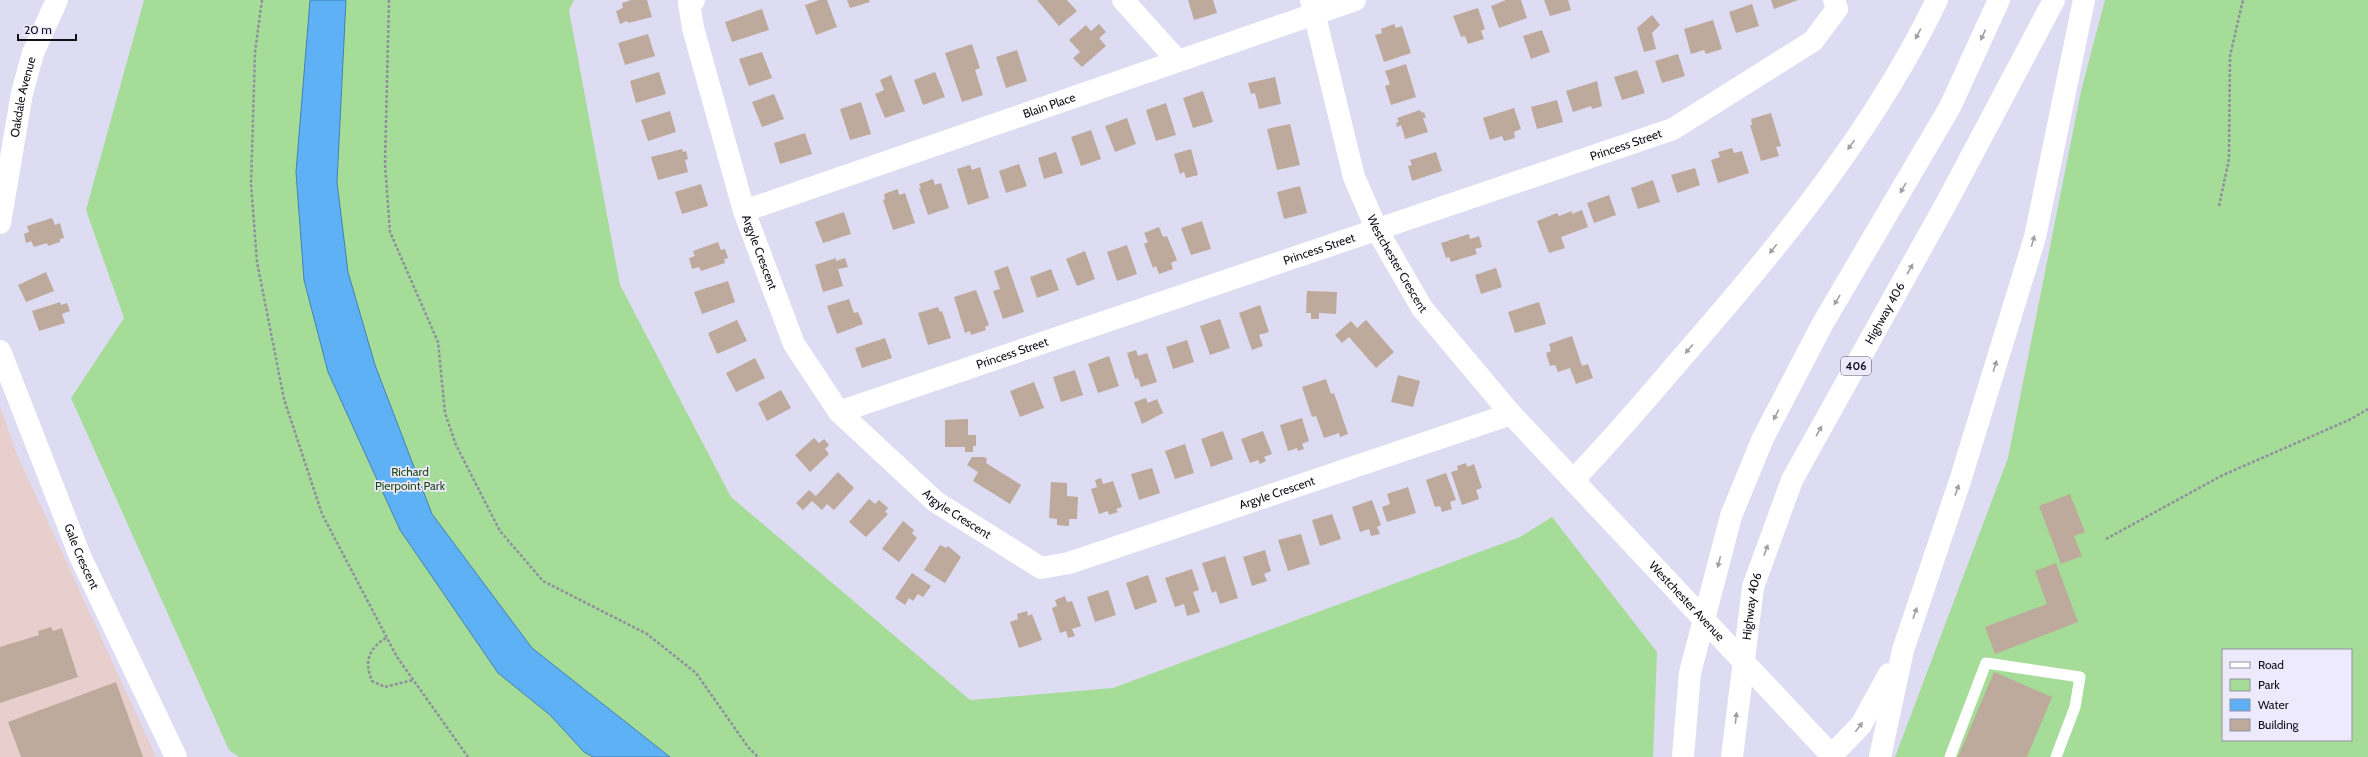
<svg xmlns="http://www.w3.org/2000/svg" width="2368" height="757" font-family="Cabin,sans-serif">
<rect width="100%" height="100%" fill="#dedcf2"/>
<polygon fill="#e9cece" points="0,406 16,452 156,757 0,757"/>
<g fill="#a5dc97" fill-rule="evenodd">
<polygon points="144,0 574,0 569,10 620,285 731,497 970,700 1113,688 1520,537 1552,517 1657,652 1653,757 239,757 229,750 71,398 124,318 86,210"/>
<path d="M 2105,0 L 2368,0 L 2368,757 L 1895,757 L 2008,458 L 2081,91 ZM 2223,650 L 2351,650 L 2351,740 L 2223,740 Z"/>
</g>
<polygon fill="#5db1f4" stroke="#4681b2" points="310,0 346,0 337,182 348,272 375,365 432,514 532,648 670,757 593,757 584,752 550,715 498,673 400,530 328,372 304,280 296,172"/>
<g fill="#bdaa9c">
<polygon points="631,0 647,0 652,17 628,23 627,21 620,24 616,11 623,8 622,3"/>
<polygon points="819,0 827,0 837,27 816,35 805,5"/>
<polygon points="847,0 869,0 870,2 850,8"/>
<polygon points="1037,0 1067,0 1077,11 1059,26"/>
<polygon points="1188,0 1213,0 1217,13 1194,20"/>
<polygon points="1506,0 1521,0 1527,18 1499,28 1491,6"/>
<polygon points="1544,0 1568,0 1571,10 1550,16"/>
<polygon points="1771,0 1798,0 1774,9"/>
<polygon points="1752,4 1759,26 1736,33 1729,12"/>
<polygon points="1478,8 1485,29 1481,31 1484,39 1468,44 1465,36 1461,37 1453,16"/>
<polygon points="762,9 769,30 732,42 725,22"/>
<polygon points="1652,15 1660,25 1652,33 1656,49 1644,52 1637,28"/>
<polygon points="1713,20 1722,49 1706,54 1704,50 1691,54 1684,29"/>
<polygon points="1099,24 1106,32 1099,38 1106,46 1082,67 1073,58 1080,52 1069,40 1086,25 1091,31"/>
<polygon points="1394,24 1396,28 1402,26 1411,53 1384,62 1375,35 1382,33 1381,29"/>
<polygon points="1542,30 1550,52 1531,59 1523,36"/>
<polygon points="648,34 655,56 625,65 618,43"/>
<polygon points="972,44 980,68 975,70 983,95 962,102 945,53"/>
<polygon points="1017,50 1027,81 1006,88 996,57"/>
<polygon points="762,52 772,78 749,86 739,59"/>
<polygon points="1678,54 1685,76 1662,83 1655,61"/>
<polygon points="1406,64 1416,97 1391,105 1385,86 1390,84 1385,71"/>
<polygon points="1637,70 1645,93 1622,100 1614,77"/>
<polygon points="659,72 666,94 636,103 630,81"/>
<polygon points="935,72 945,97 923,105 914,80"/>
<polygon points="891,75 905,111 885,118 875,94 884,90 880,80"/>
<polygon points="1275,77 1281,104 1259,109 1255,93 1251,94 1248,83"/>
<polygon points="1597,81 1602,106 1592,109 1591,106 1573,112 1566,91"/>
<polygon points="1203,91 1213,122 1193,128 1183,98"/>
<polygon points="774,94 784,119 762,127 752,102"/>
<polygon points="1557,100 1563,122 1537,129 1531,107"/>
<polygon points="861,102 871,134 850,140 840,109"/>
<polygon points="1166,103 1176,135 1156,141 1146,110"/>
<polygon points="1514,108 1521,129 1514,132 1515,138 1504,141 1502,136 1490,140 1483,118"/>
<polygon points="1420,110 1422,113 1424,112 1426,118 1423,118 1428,132 1405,139 1401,125 1397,127 1396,123 1399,122 1397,118"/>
<polygon points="670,111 676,132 648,141 641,120"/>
<polygon points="1771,113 1781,146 1776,147 1779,156 1761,161 1750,125 1752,125 1751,119"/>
<polygon points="1127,118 1136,144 1115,152 1105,126"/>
<polygon points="1290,124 1300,165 1277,170 1267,129"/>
<polygon points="1091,130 1101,159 1081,166 1071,137"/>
<polygon points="805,133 812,154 780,164 774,143"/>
<polygon points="1732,148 1734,153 1742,151 1749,173 1718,183 1711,160 1720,157 1718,152"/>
<polygon points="682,149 683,152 686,151 688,159 685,160 688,172 658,180 651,157"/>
<polygon points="1191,149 1198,175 1186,178 1184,172 1180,174 1174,154"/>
<polygon points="1056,152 1063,173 1044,179 1038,158"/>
<polygon points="1436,152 1442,171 1412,181 1408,166 1412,165 1410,160"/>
<polygon points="1019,164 1027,186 1006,193 999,171"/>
<polygon points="970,165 972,170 980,167 989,198 968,205 957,169"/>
<polygon points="1695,168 1700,185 1677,193 1671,175"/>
<polygon points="933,179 935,185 941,183 949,208 928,215 919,189 921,188 919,184"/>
<polygon points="1653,180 1660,202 1638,209 1631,188"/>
<polygon points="701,184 708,206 682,214 675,192"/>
<polygon points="1300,186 1307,213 1284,219 1277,192"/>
<polygon points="898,189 899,195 905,193 915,223 893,230 883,200 885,199 884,194"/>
<polygon points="1609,195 1616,215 1594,223 1587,203"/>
<polygon points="1582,210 1588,227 1561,237 1565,248 1549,253 1537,221 1557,213 1559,216 1572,211 1572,214"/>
<polygon points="844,212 851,234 823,243 815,222"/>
<polygon points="52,218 55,225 60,223 64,238 60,239 60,242 48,246 47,243 34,247 31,241 26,243 24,234 29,232 27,226"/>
<polygon points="1202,221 1211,249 1191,255 1181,228"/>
<polygon points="1159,227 1163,237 1167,236 1177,260 1171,263 1173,269 1159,274 1156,266 1153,268 1144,244 1148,242 1144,233"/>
<polygon points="1469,234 1470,239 1479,236 1482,247 1475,249 1477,254 1451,262 1449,257 1446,258 1441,243"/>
<polygon points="718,242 721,250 725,249 728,258 724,259 725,263 701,271 699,267 692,269 689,258 695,256 693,251"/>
<polygon points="1127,245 1137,274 1117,281 1107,252"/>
<polygon points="1085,251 1095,279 1077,286 1066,259"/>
<polygon points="836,258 836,261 845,258 848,267 838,269 843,286 823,292 815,265"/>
<polygon points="1008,266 1024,312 1003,319 993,291 1000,289 994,271"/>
<polygon points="1496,268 1502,287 1481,294 1475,275"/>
<polygon points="1051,269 1059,290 1037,298 1030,277"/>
<polygon points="46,272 54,291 26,302 18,285"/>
<polygon points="728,281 735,302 702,314 694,292"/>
<polygon points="976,290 989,325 985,327 986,330 971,335 970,331 965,333 954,297"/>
<polygon points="1307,291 1337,292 1336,314 1319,313 1319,319 1311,319 1311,313 1306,313"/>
<polygon points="849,299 854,313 858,312 863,324 837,334 827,306"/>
<polygon points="60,302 61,305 67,303 70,311 62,314 65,323 39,331 32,311"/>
<polygon points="1539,302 1546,324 1515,333 1508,312"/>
<polygon points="1260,305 1269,332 1259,335 1263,346 1252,350 1239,313"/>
<polygon points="938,307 940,312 942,311 951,338 928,345 918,313"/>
<polygon points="1220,319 1230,348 1210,355 1200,326"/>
<polygon points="737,320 747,341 717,354 708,333"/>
<polygon points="1366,320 1394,352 1376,368 1349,337 1342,343 1335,335 1351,321 1357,328"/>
<polygon points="1572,336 1582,366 1588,364 1593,378 1576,384 1570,368 1558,372 1555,365 1550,366 1546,353 1551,351 1549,344"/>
<polygon points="885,338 892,358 862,368 855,348"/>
<polygon points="1187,340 1194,362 1173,369 1166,347"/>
<polygon points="1136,350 1138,356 1147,353 1157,382 1141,387 1138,378 1135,379 1127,353"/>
<polygon points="1109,356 1119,386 1098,393 1088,364"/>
<polygon points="755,358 765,378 736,392 726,373"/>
<polygon points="1075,370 1083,395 1061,402 1053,377"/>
<polygon points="1398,375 1420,381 1413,407 1391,402"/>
<polygon points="1326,379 1331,394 1334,393 1348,434 1340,437 1339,433 1324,438 1316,416 1312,417 1302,387"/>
<polygon points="1034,382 1044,408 1020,417 1010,391"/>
<polygon points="781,390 791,408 767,421 758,403"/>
<polygon points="1146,398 1148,403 1157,399 1163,413 1142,424 1134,402"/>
<polygon points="1302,418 1309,441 1302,444 1304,449 1298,451 1297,448 1288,451 1280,425"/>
<polygon points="968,419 968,435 976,435 976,446 973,446 973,452 965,452 965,447 945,447 945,420"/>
<polygon points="1223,431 1233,459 1211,467 1201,439"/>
<polygon points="1263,431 1272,454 1264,457 1266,461 1260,464 1258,460 1250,463 1241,439"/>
<polygon points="814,438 819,443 824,439 829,445 825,449 829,454 810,472 795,455"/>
<polygon points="1185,444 1194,473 1175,479 1165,451"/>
<polygon points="972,457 984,457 987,459 986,463 1021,485 1010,504 973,481 978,472 967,465"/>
<polygon points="1466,463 1467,467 1474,464 1482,488 1476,490 1479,499 1462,505 1451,472 1458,470 1457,466"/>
<polygon points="1152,468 1160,493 1139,500 1131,474"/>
<polygon points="838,472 854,488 834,510 827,504 822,510 812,501 803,510 796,503 809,490 816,496"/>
<polygon points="1446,473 1456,500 1450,502 1452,509 1442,512 1440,506 1435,507 1426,480"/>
<polygon points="1101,478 1103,484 1113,481 1122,507 1116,509 1118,512 1109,515 1108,511 1099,514 1091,489 1097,487 1095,480"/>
<polygon points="1051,482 1067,483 1067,496 1078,497 1077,519 1069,519 1069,526 1057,525 1057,519 1049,518"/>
<polygon points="1408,487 1416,513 1387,522 1382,507 1390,504 1387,494"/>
<polygon points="2070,494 2085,532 2074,536 2082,556 2061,564 2039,506"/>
<polygon points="869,499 875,504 879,500 888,508 885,512 888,514 866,537 849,522"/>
<polygon points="1372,500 1381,525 1377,527 1380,534 1371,536 1369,529 1360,532 1352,507"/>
<polygon points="1332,514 1341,539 1320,546 1312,520"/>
<polygon points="903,521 914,530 912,533 917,538 899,562 882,549"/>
<polygon points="1301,534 1310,564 1288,571 1278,540"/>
<polygon points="940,545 946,548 948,546 961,557 945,583 924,570"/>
<polygon points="1265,550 1271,571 1264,574 1267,581 1252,586 1243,557"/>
<polygon points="1225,556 1238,598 1220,604 1216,591 1212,593 1202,563"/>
<polygon points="2056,563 2078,622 1995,654 1985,627 2047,604 2035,571"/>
<polygon points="1192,569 1199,590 1193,592 1200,612 1187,616 1184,604 1175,607 1165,578"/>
<polygon points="912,573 931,586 923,597 918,594 913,601 909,598 905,605 895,598"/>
<polygon points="1148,575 1157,602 1135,610 1126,583"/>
<polygon points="1108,590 1116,615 1095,622 1087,597"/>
<polygon points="1065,596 1067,602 1072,601 1081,626 1072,629 1075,636 1068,638 1066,631 1060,633 1052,608 1057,606 1055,600"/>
<polygon points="1027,611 1028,616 1032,614 1042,640 1019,648 1010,622 1018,619 1017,614"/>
<polygon points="51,627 53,631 62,628 78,677 0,703 0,647 39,635 38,631"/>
<polygon points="1994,672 2052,697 2027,757 1958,757"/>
<polygon points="116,682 143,757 21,757 8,722"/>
</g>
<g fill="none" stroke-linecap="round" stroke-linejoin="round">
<g stroke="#908f9f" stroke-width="2.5" stroke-dasharray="3 2" stroke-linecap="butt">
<polyline points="262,0 255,52 251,184 257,262 284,399 322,514 397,657 468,757"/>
<polyline points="389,0 385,164 390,232 438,342 445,413 456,445 500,531 543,581 647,634 696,673 748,747 758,757"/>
<polyline points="2219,206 2229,159 2230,56 2243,0"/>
<polyline points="2106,539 2221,476 2351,419 2368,409"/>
<path d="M 386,638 C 368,649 364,662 372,681 L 385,687 L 413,680"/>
</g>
<polyline stroke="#fff" stroke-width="11" points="1950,757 1986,663 2080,677 2075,707 2056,757"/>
<g stroke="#fff" stroke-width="22">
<path id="s1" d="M 694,0 L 689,3 L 693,28 L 744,211 L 794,344 L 839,412 L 936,502 L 1041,568 L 1069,563 L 1511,414"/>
<polyline points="1123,0 1178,61"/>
<path id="s2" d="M 744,211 L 1355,0"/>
<path id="s3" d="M 839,412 L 1673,129 L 1813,41 L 1837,9 L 1834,0"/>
</g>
<g stroke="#fff" stroke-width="22">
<path id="s4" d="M 1311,0 L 1354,177 L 1377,230 L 1422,308 L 1511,414 L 1833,757"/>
<path id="s5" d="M 0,223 L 22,93 L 33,53 L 57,0"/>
<path id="s6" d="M 0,351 L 80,556 L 176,757"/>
</g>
<g stroke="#fff" stroke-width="22">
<path d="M 1573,480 C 1615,437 1653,391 1692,346 C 1785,239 1875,128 1937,0"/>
<polyline points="1832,755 1861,725 1889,674"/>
<polyline points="1683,757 1690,673 1731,516 1763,438 1823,323 1950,107 1999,0"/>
<path id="s7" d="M 1732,757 L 1753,587 L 1792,480 L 1948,200 L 2054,0"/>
<polyline points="1880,757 1903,650 1960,481 2035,237 2084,0"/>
</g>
</g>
<defs><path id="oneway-solid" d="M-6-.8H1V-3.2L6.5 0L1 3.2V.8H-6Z"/></defs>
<g fill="#a0a0a3">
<use href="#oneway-solid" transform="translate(1918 34) rotate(118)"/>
<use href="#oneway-solid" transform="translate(1983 35) rotate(115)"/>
<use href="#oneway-solid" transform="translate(1851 145) rotate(125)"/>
<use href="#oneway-solid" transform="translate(1903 188) rotate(120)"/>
<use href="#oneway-solid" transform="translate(2033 241) rotate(-74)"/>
<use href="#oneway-solid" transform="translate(1773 249) rotate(129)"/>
<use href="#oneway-solid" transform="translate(1910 269) rotate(-61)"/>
<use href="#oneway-solid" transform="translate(1837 300) rotate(121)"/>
<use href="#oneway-solid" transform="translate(1689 349) rotate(131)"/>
<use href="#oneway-solid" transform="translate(1995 366) rotate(-73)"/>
<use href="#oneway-solid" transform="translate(1776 415) rotate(117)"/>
<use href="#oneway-solid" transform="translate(1819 431) rotate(-61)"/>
<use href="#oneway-solid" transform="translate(1957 490) rotate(-71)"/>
<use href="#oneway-solid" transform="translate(1766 550) rotate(-70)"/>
<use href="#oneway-solid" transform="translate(1719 562) rotate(104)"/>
<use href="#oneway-solid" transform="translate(1915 613) rotate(-71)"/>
<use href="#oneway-solid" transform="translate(1736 718) rotate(-83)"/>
<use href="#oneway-solid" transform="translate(1859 727) rotate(-53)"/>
</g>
<g text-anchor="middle" stroke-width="3.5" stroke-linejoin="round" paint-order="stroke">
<rect fill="#eceafc" stroke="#53525d" stroke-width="1" x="1841" y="357" width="30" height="18" rx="3"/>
<g font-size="11" font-weight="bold" fill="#121119">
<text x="1856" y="370">406</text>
</g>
<g font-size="12" fill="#121119" stroke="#eceafc">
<text dy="4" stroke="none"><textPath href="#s5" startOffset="128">Oakdale Avenue</textPath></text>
<text dy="4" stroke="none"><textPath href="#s2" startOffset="323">Blain Place</textPath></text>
<text dy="4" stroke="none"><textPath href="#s3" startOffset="831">Princess Street</textPath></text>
<text dy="4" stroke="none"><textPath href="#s3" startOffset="507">Princess Street</textPath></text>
<text dy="4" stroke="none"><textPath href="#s1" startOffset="265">Argyle Crescent</textPath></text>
<text dy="4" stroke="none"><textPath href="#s4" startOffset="279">Westchester Crescent</textPath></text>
<text dy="4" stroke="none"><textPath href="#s7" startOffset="476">Highway 406</textPath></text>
<text dy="4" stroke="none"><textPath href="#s3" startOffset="183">Princess Street</textPath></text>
<text dy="4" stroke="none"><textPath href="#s1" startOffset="949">Argyle Crescent</textPath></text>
<text dy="4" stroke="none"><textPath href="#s1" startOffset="601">Argyle Crescent</textPath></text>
<text dy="4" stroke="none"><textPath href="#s6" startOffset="221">Gale Crescent</textPath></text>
<text dy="4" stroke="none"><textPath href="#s4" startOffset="725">Westchester Avenue</textPath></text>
<text dy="4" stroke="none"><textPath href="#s7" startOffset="152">Highway 406</textPath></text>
</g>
<g font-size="12" fill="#1e4812" stroke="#eceafc">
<text x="410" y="476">Richard<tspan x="410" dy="14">Pierpoint Park</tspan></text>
</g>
</g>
<rect x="2222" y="649" width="130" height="92" fill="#eceafc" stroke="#9593a1"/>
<rect x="2230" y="662" width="20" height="6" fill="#ffffff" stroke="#9593a1"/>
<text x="2258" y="669" font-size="12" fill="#121119">Road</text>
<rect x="2230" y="679" width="20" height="12" fill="#a5dc97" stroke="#9593a1"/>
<text x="2258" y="689" font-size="12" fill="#121119">Park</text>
<rect x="2230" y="699" width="20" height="12" fill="#5db1f4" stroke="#9593a1"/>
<text x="2258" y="709" font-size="12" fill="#121119">Water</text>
<rect x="2230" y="719" width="20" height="12" fill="#bdaa9c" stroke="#9593a1"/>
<text x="2258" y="729" font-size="12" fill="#121119">Building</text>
<path d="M18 34v6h58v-6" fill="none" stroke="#121119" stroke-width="2"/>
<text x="24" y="34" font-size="12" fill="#121119" stroke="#eceafc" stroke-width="3" paint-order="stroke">20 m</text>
</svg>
